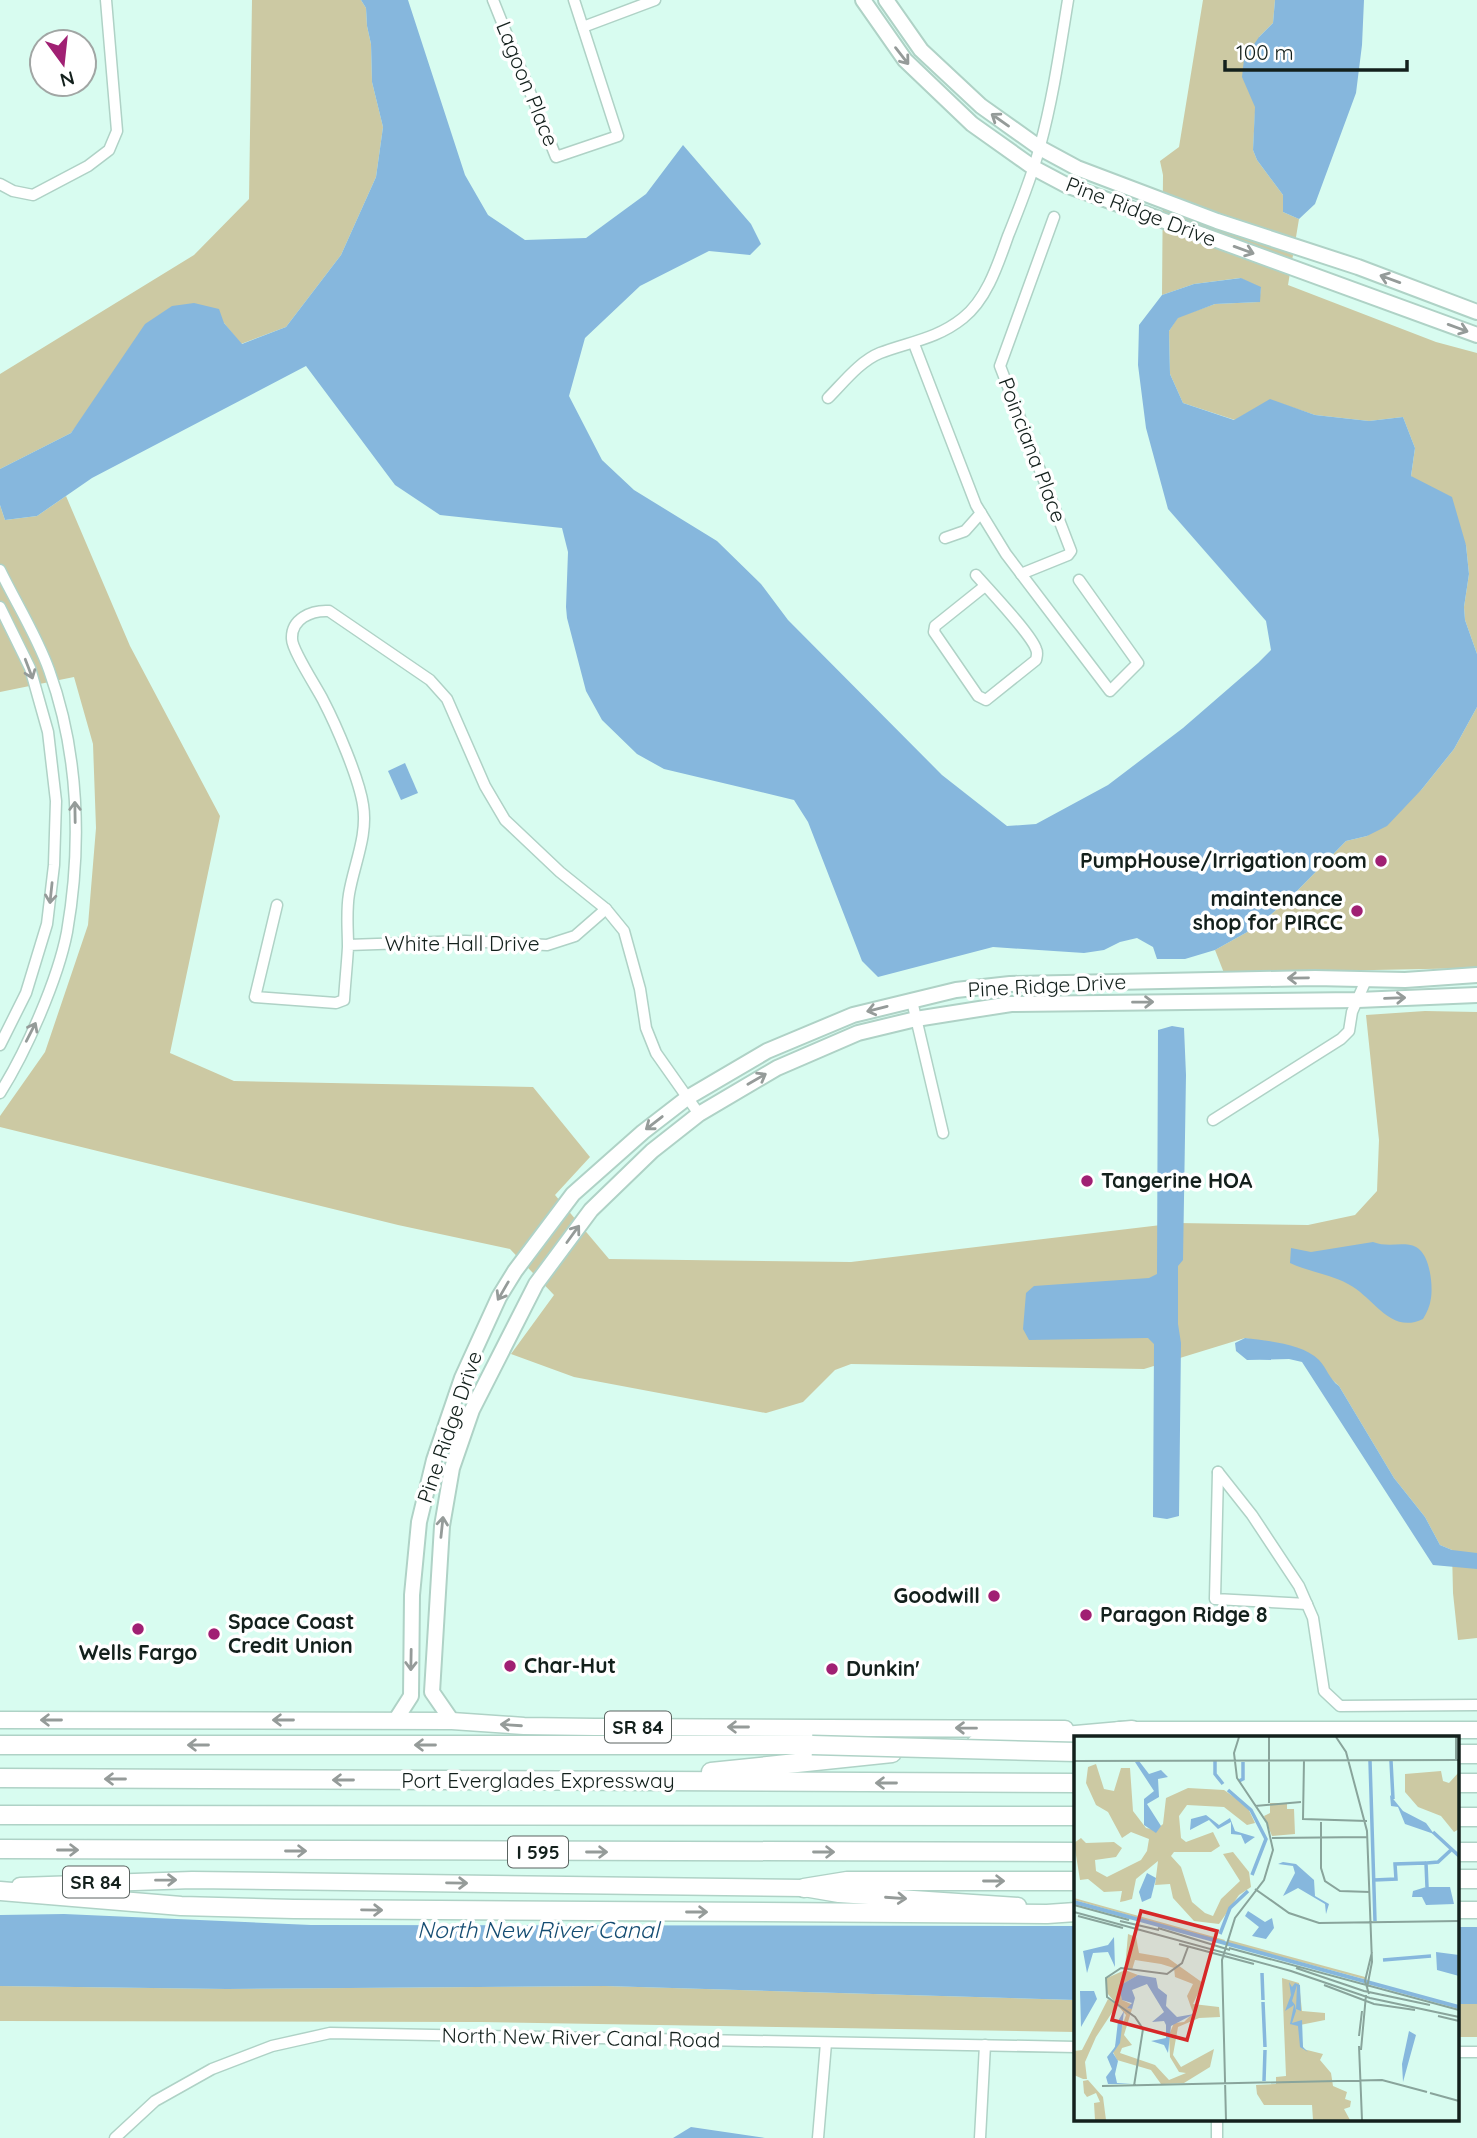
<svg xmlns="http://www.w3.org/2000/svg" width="1477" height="2138" font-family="Quicksand,sans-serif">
<rect width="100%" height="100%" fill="#d8fcf0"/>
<g fill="#ccc9a3">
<polygon points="252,0 361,0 366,8 367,26 371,44 372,82 383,127 376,177 341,255 286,327 241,344 224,323 93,404 71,433 0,469 0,374 194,255 249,199"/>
<polygon points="1203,0 1275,0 1273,23 1259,37 1253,150 1257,160 1283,195 1283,212 1299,219 1288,285 1436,342 1477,353 1477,654 1465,620 1464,607 1469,574 1466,545 1411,476 1415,448 1403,417 1369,421 1315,415 1270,400 1235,420 1183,403 1170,374 1169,331 1178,317 1215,304 1259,302 1261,288 1240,278 1194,284 1162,295 1163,175 1160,161 1179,147"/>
<polygon points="66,496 130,646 220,816 170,1053 234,1081 533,1087 590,1157 555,1195 609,1259 851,1262 1178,1223 1308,1225 1355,1215 1377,1191 1379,1140 1366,1015 1425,1011 1477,1012 1477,1638 1458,1640 1453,1593 1452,1550 1440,1545 1425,1517 1394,1478 1339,1386 1299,1349 1245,1338 1144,1369 851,1364 835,1370 803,1402 766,1413 574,1377 511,1354 554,1295 510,1249 398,1225 0,1127 0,1116 45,1052 88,925 96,828 93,744 74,677 0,692 0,505 5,520 37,516"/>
<polygon points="1477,707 1477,968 1224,973 1215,950 1258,926 1294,894 1346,841 1367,836 1422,789 1454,749"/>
<polygon points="0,1986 227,1989 605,1986 1076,2000 1076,2032 481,2022 0,2021"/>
<rect x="1458" y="2004" width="19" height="33"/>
</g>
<g fill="#86b7dd">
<polygon points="361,0 408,0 465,175 488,215 525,240 586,238 646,194 683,145 751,224 761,244 750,255 709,251 640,286 585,338 569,396 602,460 634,490 717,541 761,584 788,620 942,775 1007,826 1036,824 1108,785 1183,728 1258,663 1271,650 1266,621 1168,509 1146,428 1138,365 1139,325 1162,295 1194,284 1241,278 1261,287 1260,302 1215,304 1178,318 1169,331 1170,374 1183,403 1234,420 1270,399 1315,415 1369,421 1403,417 1415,448 1411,476 1452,497 1466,545 1469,574 1464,607 1465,620 1477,654 1477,707 1454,749 1422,789 1387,826 1367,836 1346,841 1294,894 1258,926 1215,950 1185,959 1157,959 1153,947 1137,938 1120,942 1104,950 1084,953 993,947 878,977 862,961 808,822 794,800 664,769 637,754 602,720 586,691 567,618 566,607 568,552 562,528 440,515 395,485 306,366 92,478 37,516 5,520 0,505 0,469 71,433 145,324 172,306 194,303 219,309 224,323 242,344 286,327 341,255 376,177 383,127 372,82 371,44 367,26 366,8"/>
<polygon points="1275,0 1364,0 1362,45 1356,93 1315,204 1299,219 1283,212 1283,195 1257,160 1253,150 1255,107 1242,77 1244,59 1259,37 1273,23"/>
<polygon points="405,763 418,793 401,800 388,771"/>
<polygon points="1172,1026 1184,1028 1186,1075 1183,1260 1178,1266 1178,1324 1181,1343 1179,1516 1167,1519 1153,1517 1154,1344 1148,1338 1029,1340 1023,1329 1026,1293 1034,1286 1149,1278 1157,1274 1158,1030"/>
<path d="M 1373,1242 C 1388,1248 1404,1241 1416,1247 C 1430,1254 1433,1285 1431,1298 C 1430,1306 1427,1312 1423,1319 C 1390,1335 1374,1297 1348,1284 C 1330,1274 1309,1272 1290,1263 L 1291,1248 L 1311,1252 Z"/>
<path d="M 1245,1338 C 1267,1341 1302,1343 1319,1360 C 1327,1368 1329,1379 1339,1386 L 1394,1478 L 1425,1517 L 1440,1545 L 1452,1550 L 1477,1553 L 1477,1569 L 1433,1565 L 1302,1362 L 1289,1359 L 1247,1360 L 1236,1351 L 1235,1343 Z"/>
<polygon points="64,1914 311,1925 1076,1926 1076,2000 605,1986 227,1989 0,1986 0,1915"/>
<rect x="1458" y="1927" width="19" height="77"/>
<polygon points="691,2127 765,2138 673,2138"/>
</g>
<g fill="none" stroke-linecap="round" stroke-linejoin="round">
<defs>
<g id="street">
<polyline points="493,0 556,157 618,136 574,0"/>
<polyline points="583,27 655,0"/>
<polyline points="0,184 13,191 33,195 88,166 109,150 117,131 106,0"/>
<polyline points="914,344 976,505 1006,554 1110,691 1138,663 1079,580"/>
<path d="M 828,398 C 843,383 860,361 880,353 C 909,342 937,339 963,318 C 987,299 998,264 1008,236 C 1020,206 1032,177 1040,146 C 1053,98 1060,49 1068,0"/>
<polyline points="945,538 965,531 981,513"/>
<path d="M 0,570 C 16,603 37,636 49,670 C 79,753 82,846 67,932 C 58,979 26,1052 0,1093"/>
<polyline points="1021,574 1068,555 1071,551 1000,366 1054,217"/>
<path d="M 976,575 C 989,590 1031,634 1036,649 C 1038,653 1037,655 1036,660 L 986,700 L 978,696 L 934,632 L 935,626 L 985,586"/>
<polyline points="0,607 30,668 48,732 56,801 54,865 47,924 26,993 0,1045"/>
<path d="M 277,905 L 255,997 L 336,1003 L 344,1000 C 345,983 347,965 348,947 C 348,929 346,912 349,894 C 354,864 368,836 363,805 C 359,778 336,725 323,700 C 317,688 292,650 292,639 C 291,619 311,610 329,611 L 430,680 L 447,699 L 485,786 L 505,820 L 560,872 L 606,909 L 575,936 L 547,945 L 465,941 L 348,945"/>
<polyline points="606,909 624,931 640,989 646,1028 656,1053 699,1114"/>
<polyline points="912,1001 943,1133"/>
<polyline points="1213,1120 1341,1039 1349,1031 1352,1012 1366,980"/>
<polyline points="1218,1472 1252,1515 1299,1586 1313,1618 1324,1691 1340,1706 1477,1705"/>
<polyline points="1218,1472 1215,1599 1307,1604"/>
<polyline points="1458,2052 1477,2052"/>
<polyline points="115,2138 155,2101 212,2069 272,2046 330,2033 1076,2047"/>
<polyline points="818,2138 826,2043"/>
<polyline points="980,2138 985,2045"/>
<polyline points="1217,2138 1217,2119"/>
</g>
<g id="secondary">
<polyline points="863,0 905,60 972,124 1034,168 1066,185 1477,335"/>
<polyline points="886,0 921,50 981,106 1040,148 1077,168 1217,221 1358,267 1477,312"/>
<polyline points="395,1721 411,1696 412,1595 419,1522 434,1460 462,1378 499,1297 515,1271 573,1194 643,1132 687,1098 767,1051 853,1015 956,990 1010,984 1315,978 1405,980 1477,975"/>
<polyline points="452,1721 432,1692 442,1526 452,1468 472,1410 536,1284 591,1210 652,1151 699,1114 777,1068 858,1033 916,1019 1011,1004 1358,1000 1477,995"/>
</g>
<g id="primary">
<polyline points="0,1720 452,1721 524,1726 595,1727 1065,1729"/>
<polyline points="1119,1730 1477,1730"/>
<polyline points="20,1886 192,1880 804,1888 839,1894 1018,1906"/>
<polyline points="1458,1910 1477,1910"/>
</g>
<g id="highway">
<polyline points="976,1744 1132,1730"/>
<polyline points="0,1745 812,1745"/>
<polyline points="1458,1754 1477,1754"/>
<polyline points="711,1772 892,1753"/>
<polyline points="0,1778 1076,1783"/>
<polyline points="1458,1783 1477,1783"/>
<polyline points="0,1815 1076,1816"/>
<polyline points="1458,1817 1477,1817"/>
<polyline points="0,1849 1076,1852"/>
<polyline points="1458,1852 1477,1852"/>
<polyline points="1458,1879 1477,1879"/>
<polyline points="804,1888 847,1881 1076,1881"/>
<polyline points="0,1891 181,1906 294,1909 1047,1914 1076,1912"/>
</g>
</defs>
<use href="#street" stroke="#afd2c6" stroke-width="13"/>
<use href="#secondary" stroke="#afd2c6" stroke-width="18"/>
<use href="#primary" stroke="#afd2c6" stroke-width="19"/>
<use href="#highway" stroke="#afd2c6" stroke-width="21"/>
<use href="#street" stroke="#fff" stroke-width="10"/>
<use href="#secondary" stroke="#fff" stroke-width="14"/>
<use href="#primary" stroke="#fff" stroke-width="16"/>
<use href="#highway" stroke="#fff" stroke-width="18"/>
<defs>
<polyline id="highway-bridge" points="812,1745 1076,1752"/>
</defs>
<use href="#highway-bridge" stroke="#afd2c6" stroke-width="21" stroke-linecap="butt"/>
<use href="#highway-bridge" stroke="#fff" stroke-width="18"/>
</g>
<defs><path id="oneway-shaft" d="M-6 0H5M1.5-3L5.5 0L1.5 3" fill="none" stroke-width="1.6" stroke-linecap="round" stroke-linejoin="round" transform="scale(1.75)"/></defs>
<g stroke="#959b99">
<use href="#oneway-shaft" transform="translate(902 56) rotate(52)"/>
<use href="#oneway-shaft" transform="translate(1000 120) rotate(-145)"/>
<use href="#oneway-shaft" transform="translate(1244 250) rotate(20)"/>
<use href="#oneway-shaft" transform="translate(1390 279) rotate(-160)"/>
<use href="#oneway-shaft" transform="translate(1458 328) rotate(20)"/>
<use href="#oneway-shaft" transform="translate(29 669) rotate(69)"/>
<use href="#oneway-shaft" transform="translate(75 812) rotate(-91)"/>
<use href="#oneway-shaft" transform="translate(51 893) rotate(96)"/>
<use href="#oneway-shaft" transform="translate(1298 978) rotate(179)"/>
<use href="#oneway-shaft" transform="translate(1395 998) rotate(-2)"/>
<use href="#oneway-shaft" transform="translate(1143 1002) rotate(-1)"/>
<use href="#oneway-shaft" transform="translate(877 1009) rotate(166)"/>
<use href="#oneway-shaft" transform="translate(31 1032) rotate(-63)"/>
<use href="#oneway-shaft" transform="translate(757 1079) rotate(-30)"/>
<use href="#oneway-shaft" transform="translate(654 1123) rotate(142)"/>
<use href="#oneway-shaft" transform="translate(573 1234) rotate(-54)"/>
<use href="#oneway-shaft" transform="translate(503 1291) rotate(120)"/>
<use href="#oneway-shaft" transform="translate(442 1527) rotate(-84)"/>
<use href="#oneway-shaft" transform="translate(411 1660) rotate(91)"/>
<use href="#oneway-shaft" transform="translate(51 1720) rotate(-180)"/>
<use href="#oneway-shaft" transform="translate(283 1720) rotate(-180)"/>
<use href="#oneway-shaft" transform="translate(511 1725) rotate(-176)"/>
<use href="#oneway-shaft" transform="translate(738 1727) rotate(180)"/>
<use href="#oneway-shaft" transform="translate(966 1728) rotate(-179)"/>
<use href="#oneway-shaft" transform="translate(198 1745) rotate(-180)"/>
<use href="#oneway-shaft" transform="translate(425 1745) rotate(-180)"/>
<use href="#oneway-shaft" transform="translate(115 1779) rotate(-180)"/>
<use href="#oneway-shaft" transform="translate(343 1780) rotate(-180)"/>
<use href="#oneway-shaft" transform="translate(886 1783) rotate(-180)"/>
<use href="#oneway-shaft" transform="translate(68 1850)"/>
<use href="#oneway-shaft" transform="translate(296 1851)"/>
<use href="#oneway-shaft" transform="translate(597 1852)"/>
<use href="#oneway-shaft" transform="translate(824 1852)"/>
<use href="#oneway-shaft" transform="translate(166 1880) rotate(-1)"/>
<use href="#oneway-shaft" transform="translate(994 1881)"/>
<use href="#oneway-shaft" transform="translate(457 1883) rotate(1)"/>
<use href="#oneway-shaft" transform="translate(896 1898) rotate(4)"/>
<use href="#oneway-shaft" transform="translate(372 1910) rotate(1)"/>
<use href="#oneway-shaft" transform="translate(697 1912)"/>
</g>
<g fill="#a02073" stroke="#fff" stroke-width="2.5">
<circle cx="1381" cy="861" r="7"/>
<circle cx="1357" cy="911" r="7"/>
<circle cx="1087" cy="1181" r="7"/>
<circle cx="994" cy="1596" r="7"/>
<circle cx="1086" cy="1615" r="7"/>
<circle cx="138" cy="1629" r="7"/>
<circle cx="214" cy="1634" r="7"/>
<circle cx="510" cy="1666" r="7"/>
<circle cx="832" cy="1669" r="7"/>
</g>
<g text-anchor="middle" stroke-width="7" stroke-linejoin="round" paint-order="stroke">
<g fill="#fff" stroke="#5a6360" stroke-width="2">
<rect x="605" y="1711.5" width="66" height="31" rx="5"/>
<rect x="508" y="1836.5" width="60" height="31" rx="5"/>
<rect x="63" y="1866.5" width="66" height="31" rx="5"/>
</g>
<g font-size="19" font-weight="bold" fill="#13201c">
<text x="638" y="1734">SR 84</text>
<text x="538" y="1859">I 595</text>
<text x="96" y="1889">SR 84</text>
</g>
<g font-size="21" fill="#13201c" stroke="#fff">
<text transform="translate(527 84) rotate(68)" y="7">Lagoon Place</text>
<text transform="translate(1141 212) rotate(21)" y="7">Pine Ridge Drive</text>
<text transform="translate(1032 450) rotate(69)" y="7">Poinciana Place</text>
<text x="462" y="951">White Hall Drive</text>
<text transform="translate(1047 986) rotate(-3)" y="7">Pine Ridge Drive</text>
<text transform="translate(450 1427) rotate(-71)" y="7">Pine Ridge Drive</text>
<text x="538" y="1788">Port Everglades Expressway</text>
<text transform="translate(581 2038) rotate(1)" y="7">North New River Canal Road</text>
</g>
<g font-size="21" font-weight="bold" fill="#13201c" stroke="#fff" text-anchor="start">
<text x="1367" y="868" text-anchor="end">PumpHouse/Irrigation room</text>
<text x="1343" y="906" text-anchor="end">maintenance<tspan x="1343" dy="24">shop for PIRCC</tspan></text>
<text x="1101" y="1188">Tangerine HOA</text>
<text x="980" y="1603" text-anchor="end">Goodwill</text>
<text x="1100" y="1622">Paragon Ridge 8</text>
<text x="228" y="1629">Space Coast<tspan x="228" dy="24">Credit Union</tspan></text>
<text x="138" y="1660" text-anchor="middle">Wells Fargo</text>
<text x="524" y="1673">Char-Hut</text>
<text x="846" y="1676">Dunkin'</text>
</g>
<g font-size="23" font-style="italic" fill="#164e73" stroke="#fff">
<text x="538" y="1938">North New River Canal</text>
</g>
</g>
<g transform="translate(1074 1736)">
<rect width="385" height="385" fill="#d8fcf0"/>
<path d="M 22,28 L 30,53 L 40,55 L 47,32 L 56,32 L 59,75 L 72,92 L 82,94 L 89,88 L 92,62 L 114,52 L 150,54 L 173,70 L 181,87 L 173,89 L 150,71 L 113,69 L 105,80 L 107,102 L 112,106 L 139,96 L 146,110 L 137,116 L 100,116 L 97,120 L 107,131 L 118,166 L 131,177 L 139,180 L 147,163 L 166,145 L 149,118 L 159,116 L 175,136 L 177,151 L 165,159 L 145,188 L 120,185 L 99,162 L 96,148 L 81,149 L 84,125 L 62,143 L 58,163 L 51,165 L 46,166 L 48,155 L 30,156 L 14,143 L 6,144 L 0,107 L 7,102 L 12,107 L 40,106 L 48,112 L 42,121 L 21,124 L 22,135 L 33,141 L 67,124 L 73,115 L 75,103 L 57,96 L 48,102 L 34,76 L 22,69 L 12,47 L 14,31 ZM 367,35 L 369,45 L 375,47 L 385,36 L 385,93 L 380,96 L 367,80 L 344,71 L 331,56 L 331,38 ZM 196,67 L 213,67 L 213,73 L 220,73 L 221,98 L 198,100 L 190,80 L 196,77 ZM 0,162 L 151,204 L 150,206 L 0,164 ZM 54,198 L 62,201 L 65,217 L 94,222 L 129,247 L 119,268 L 145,271 L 146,281 L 125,282 L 104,291 L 99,319 L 107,331 L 140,313 L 136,331 L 110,347 L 87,348 L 77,334 L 43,324 L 39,316 L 52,279 L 33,257 L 33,242 L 51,234 L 64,239 L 47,249 L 48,264 L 59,269 L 53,272 L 58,273 L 50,299 L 58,309 L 48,312 L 46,317 L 81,329 L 95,344 L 112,337 L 105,336 L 96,321 L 95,299 L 100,287 L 110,286 L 119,277 L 113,260 L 119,248 L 101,241 L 100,232 L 87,228 L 61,224 L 58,234 L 51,232 ZM 155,204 L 291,241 L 294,244 L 154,207 ZM 208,242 L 225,247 L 228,275 L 251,277 L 251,284 L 226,289 L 229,313 L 249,318 L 246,324 L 257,337 L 259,350 L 273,356 L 271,363 L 277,365 L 276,371 L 270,373 L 276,384 L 239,384 L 238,369 L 190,369 L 183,358 L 182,349 L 202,348 L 202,341 L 212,340 ZM 34,263 L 43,269 L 22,301 L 11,326 L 13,343 L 9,343 L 0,339 L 0,315 L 8,314 ZM 14,344 L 29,361 L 32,384 L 21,384 L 20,367 L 26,366 L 22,357 L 13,361 L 10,357 L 9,345 Z" fill="#ccc9a3"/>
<path d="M 65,25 L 75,38 L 87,34 L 94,41 L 84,43 L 85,61 L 73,68 L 87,90 L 82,97 L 70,89 L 70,63 L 80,55 L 61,26 ZM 316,59 L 329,75 L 352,87 L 360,98 L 331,88 L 324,71 L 317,70 ZM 132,79 L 145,89 L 156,82 L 161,95 L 181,101 L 171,108 L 167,99 L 157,98 L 157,86 L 144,93 L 135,84 L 116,94 L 117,83 ZM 209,126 L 222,128 L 240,144 L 241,160 L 255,168 L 252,178 L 251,168 L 224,152 L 209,160 L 221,137 L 219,130 L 204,128 ZM 73,137 L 82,142 L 77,162 L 68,166 L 65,156 ZM 352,151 L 376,151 L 380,168 L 352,169 L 348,161 L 338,161 L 339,155 ZM 0,164 L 385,269 L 385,273 L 0,168 ZM 174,175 L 191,186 L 198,182 L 200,192 L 192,203 L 178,200 L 185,191 L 171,180 ZM 40,201 L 41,231 L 34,216 L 19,217 L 13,237 L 9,215 L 34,209 ZM 362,216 L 385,219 L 385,240 L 363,234 ZM 64,239 L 82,242 L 84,252 L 93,259 L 92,270 L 103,281 L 120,278 L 97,290 L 94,317 L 90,309 L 77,305 L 92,302 L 92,289 L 90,285 L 78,286 L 90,276 L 73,248 L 58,254 L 61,262 L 58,273 L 53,272 L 58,267 L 48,264 L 45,250 ZM 215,246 L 218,251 L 221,247 L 226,249 L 227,275 L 222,273 L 223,249 L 218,265 L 221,269 L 222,275 L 218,287 L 228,284 L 229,311 L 234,316 L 226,311 L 224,290 L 216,288 L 220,269 L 211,275 L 217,259 ZM 6,255 L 20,255 L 23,263 L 7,291 ZM 50,275 L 46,307 L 39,317 L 44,325 L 41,338 L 43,347 L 58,348 L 34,348 L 32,341 L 38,333 L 33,321 L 41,311 L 44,285 ZM 335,295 L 342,299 L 329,346 L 328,328 Z" fill="#86b7dd"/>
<path fill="none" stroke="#86b7dd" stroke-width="3.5" d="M 141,25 L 141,38 L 149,48M 296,25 L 301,185M 317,25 L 319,63M 165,45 L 169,43 L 169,26M 154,54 L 177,74 L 192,103 L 178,139M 359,96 L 385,120M 300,144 L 322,143 L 321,128 L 352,127M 353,151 L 352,127 L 364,126 L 378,113M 146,198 L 156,172 L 174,155M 309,224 L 357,220M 188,237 L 189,264M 189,266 L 191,311M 190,345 L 191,314"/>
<path fill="none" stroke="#89a49b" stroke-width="2" d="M 262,1 L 272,16 L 293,95 L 298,226 L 293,252M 382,23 L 382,1M 230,24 L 229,83 L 293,85M 0,25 L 385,24M 195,67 L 195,1M 181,70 L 227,66M 247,86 L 247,132 L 251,145 L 266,155 L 296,156M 198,102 L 293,101M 181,153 L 215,177 L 245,187 L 385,185M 0,169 L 55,184M 0,176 L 217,235 L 296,262 L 385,281M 4,180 L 49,192M 46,185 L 85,194M 84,192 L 156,214M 105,208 L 180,228M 155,212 L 385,274M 222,232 L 290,255 L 356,269M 250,249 L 300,268 L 341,274M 295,258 L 291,245 L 298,216M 364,280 L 385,285M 285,300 L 288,275M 285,310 L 288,384M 287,314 L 292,259M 28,350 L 308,344 L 353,356M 60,350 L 69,293 L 61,281 L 33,261 L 32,242 L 47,232 L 93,238 L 108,227 L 114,211M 356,357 L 385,365M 152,384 L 148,224 L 161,182 L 190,144 L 199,114 L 193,87 L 163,42 L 160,17 L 165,1"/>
<path fill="#d62828" fill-opacity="0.15" stroke="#d62828" stroke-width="3.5" d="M 67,175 L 143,195 L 113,304 L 38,284 Z"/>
<rect width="385" height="385" fill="none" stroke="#13201c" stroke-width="3.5"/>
</g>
<g transform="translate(63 63) rotate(165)"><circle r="33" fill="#ffffff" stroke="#a1a6a4" stroke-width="2"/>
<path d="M0-5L12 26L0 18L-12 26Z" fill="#a02073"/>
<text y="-10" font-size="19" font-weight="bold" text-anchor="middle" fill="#13201c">N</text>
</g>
<path d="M1225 60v10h182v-10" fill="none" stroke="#13201c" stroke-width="3.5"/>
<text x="1236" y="60" font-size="21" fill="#13201c" stroke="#ffffff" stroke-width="5" paint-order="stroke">100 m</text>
</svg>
